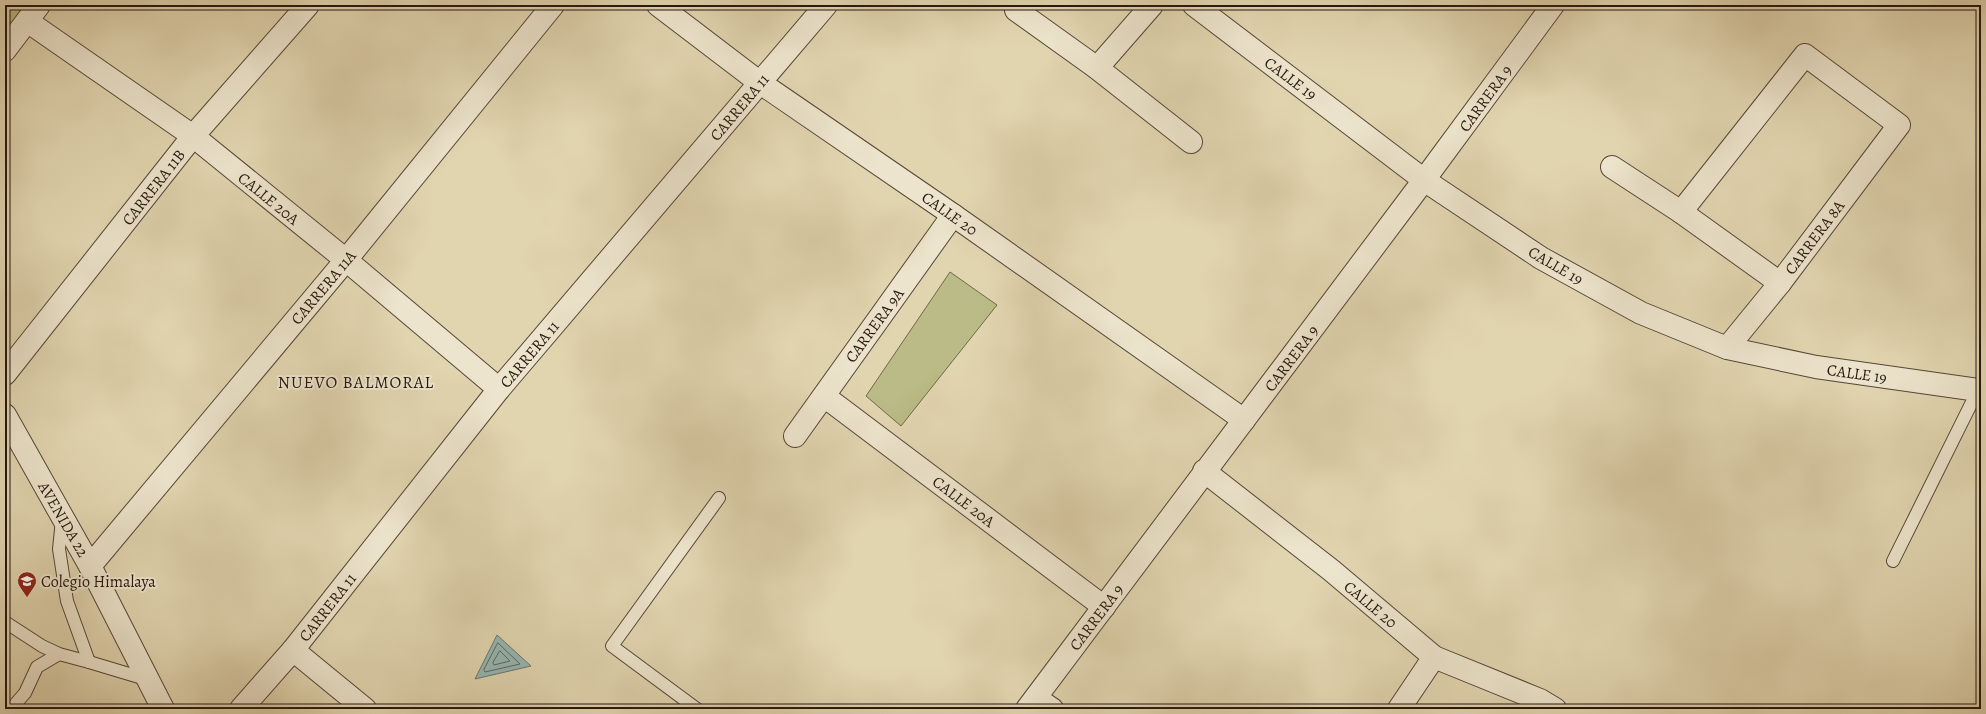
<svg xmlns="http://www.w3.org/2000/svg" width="1986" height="714" font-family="Alegreya,serif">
<rect width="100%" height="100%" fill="#e1d5b0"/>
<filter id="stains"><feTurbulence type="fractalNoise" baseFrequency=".005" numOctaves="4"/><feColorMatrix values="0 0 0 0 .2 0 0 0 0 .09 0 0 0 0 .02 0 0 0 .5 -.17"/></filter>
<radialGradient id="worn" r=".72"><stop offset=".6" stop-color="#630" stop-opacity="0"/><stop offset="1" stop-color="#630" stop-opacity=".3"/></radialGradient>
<g fill="#babb86" stroke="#70694a">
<polygon points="5,5 26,5 5,33"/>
<polygon points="950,272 997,305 901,426 866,396"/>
</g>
<polygon fill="#96b7b3" stroke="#6a7771" points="497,635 531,666 475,679"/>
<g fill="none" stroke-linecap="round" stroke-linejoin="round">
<g stroke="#5e6761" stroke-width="1">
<polygon points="498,643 520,664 485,672 484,670"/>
<polygon points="500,651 510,661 494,665 493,663"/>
</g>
<defs>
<g id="service">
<polyline points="62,520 59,549 67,601 89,662"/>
<polyline points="1893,561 1978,390"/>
<polyline points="5,622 42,646 59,654 89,662 149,680"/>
<polyline points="11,709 25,693 37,667 59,654"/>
<polyline points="697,709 612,646 719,498"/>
</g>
<g id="minor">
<polyline points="658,5 759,82 953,215 1244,420"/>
<polyline points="1194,5 1424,180 1541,258 1641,313 1727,348 1816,367 1978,390 1981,393"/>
<polyline points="1016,10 1097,68 1191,142"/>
<polyline points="27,21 193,136 346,260 499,389"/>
<polyline points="5,50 39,5"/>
<polyline points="1097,68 1152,5"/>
<polyline points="1612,167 1681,212 1780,283"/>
<polyline points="1681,212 1805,55 1899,125 1780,283 1727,348"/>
<polyline points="5,374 193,136 308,5"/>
<polyline points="824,396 1104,607"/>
<polyline points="795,436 953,215"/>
<polyline points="1204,471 1331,570 1434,657 1540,700 1555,709"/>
<polyline points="90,566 346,260 553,5"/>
<polyline points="293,650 365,709"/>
<polyline points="1036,698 1052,709"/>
<polyline points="241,709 293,650 499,389 826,5"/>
<polyline points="1027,709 1424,180 1553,5"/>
<polyline points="1399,709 1434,657"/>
</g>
<polyline id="tertiary" points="5,415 90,566 163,709"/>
</defs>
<use href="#service" stroke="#564637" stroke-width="14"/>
<use href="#minor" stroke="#564637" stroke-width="24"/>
<use href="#tertiary" stroke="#564637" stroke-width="24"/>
<use href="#service" stroke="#ece4cc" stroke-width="12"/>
<use href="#minor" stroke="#ece4cc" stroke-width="22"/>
<use href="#tertiary" stroke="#ece4cc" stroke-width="22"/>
</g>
<defs>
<symbol id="school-pin" viewBox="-11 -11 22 30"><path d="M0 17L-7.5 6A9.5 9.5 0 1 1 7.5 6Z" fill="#8f2418" stroke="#ece4cc"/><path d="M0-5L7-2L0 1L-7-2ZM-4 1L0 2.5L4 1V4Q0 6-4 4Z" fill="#fff"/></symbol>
</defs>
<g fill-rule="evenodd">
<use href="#school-pin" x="16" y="570" width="22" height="30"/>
</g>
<g text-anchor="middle" stroke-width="4" stroke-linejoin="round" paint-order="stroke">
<g font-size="16" fill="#27170f" stroke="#ece4cc">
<text transform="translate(1291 78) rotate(37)" y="6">CALLE 19</text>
<text transform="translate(1485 98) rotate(-54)" y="6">CARRERA 9</text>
<text transform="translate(739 107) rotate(-50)" y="6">CARRERA 11</text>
<text transform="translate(153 187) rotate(-52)" y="6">CARRERA 11B</text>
<text transform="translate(269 198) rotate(39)" y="6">CALLE 20A</text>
<text transform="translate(950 213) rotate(35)" y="6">CALLE 20</text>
<text transform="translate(1814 237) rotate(-53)" y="6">CARRERA 8A</text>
<text transform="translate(1556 265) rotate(30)" y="6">CALLE 19</text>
<text transform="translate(323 287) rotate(-50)" y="6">CARRERA 11A</text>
<text transform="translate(874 325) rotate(-54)" y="6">CARRERA 9A</text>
<text transform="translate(529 354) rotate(-50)" y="6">CARRERA 11</text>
<text transform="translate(1291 358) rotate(-53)" y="6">CARRERA 9</text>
<text transform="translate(1857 373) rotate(8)" y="6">CALLE 19</text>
<text transform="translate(964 501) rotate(37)" y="6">CALLE 20A</text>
<text transform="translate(64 519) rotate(60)" y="6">AVENIDA 22</text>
<text transform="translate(1371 604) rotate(40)" y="6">CALLE 20</text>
<text transform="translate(327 607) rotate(-52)" y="6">CARRERA 11</text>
<text transform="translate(1096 617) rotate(-53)" y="6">CARRERA 9</text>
</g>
<g font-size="16" fill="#27170f" stroke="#ece4cc" text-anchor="start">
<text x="41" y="587">Colegio Himalaya</text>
</g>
<g font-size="17" letter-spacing="1" fill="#27170f" stroke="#ece4cc">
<text x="356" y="388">NUEVO BALMORAL</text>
</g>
</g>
<rect width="1986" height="714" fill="none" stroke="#e1d5b0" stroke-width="20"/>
<rect x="6" y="6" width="1974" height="702" fill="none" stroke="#27170f" stroke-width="2"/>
<rect x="10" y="10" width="1966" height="694" fill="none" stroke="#27170f"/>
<rect width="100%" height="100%" filter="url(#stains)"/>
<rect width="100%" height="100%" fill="url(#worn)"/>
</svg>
